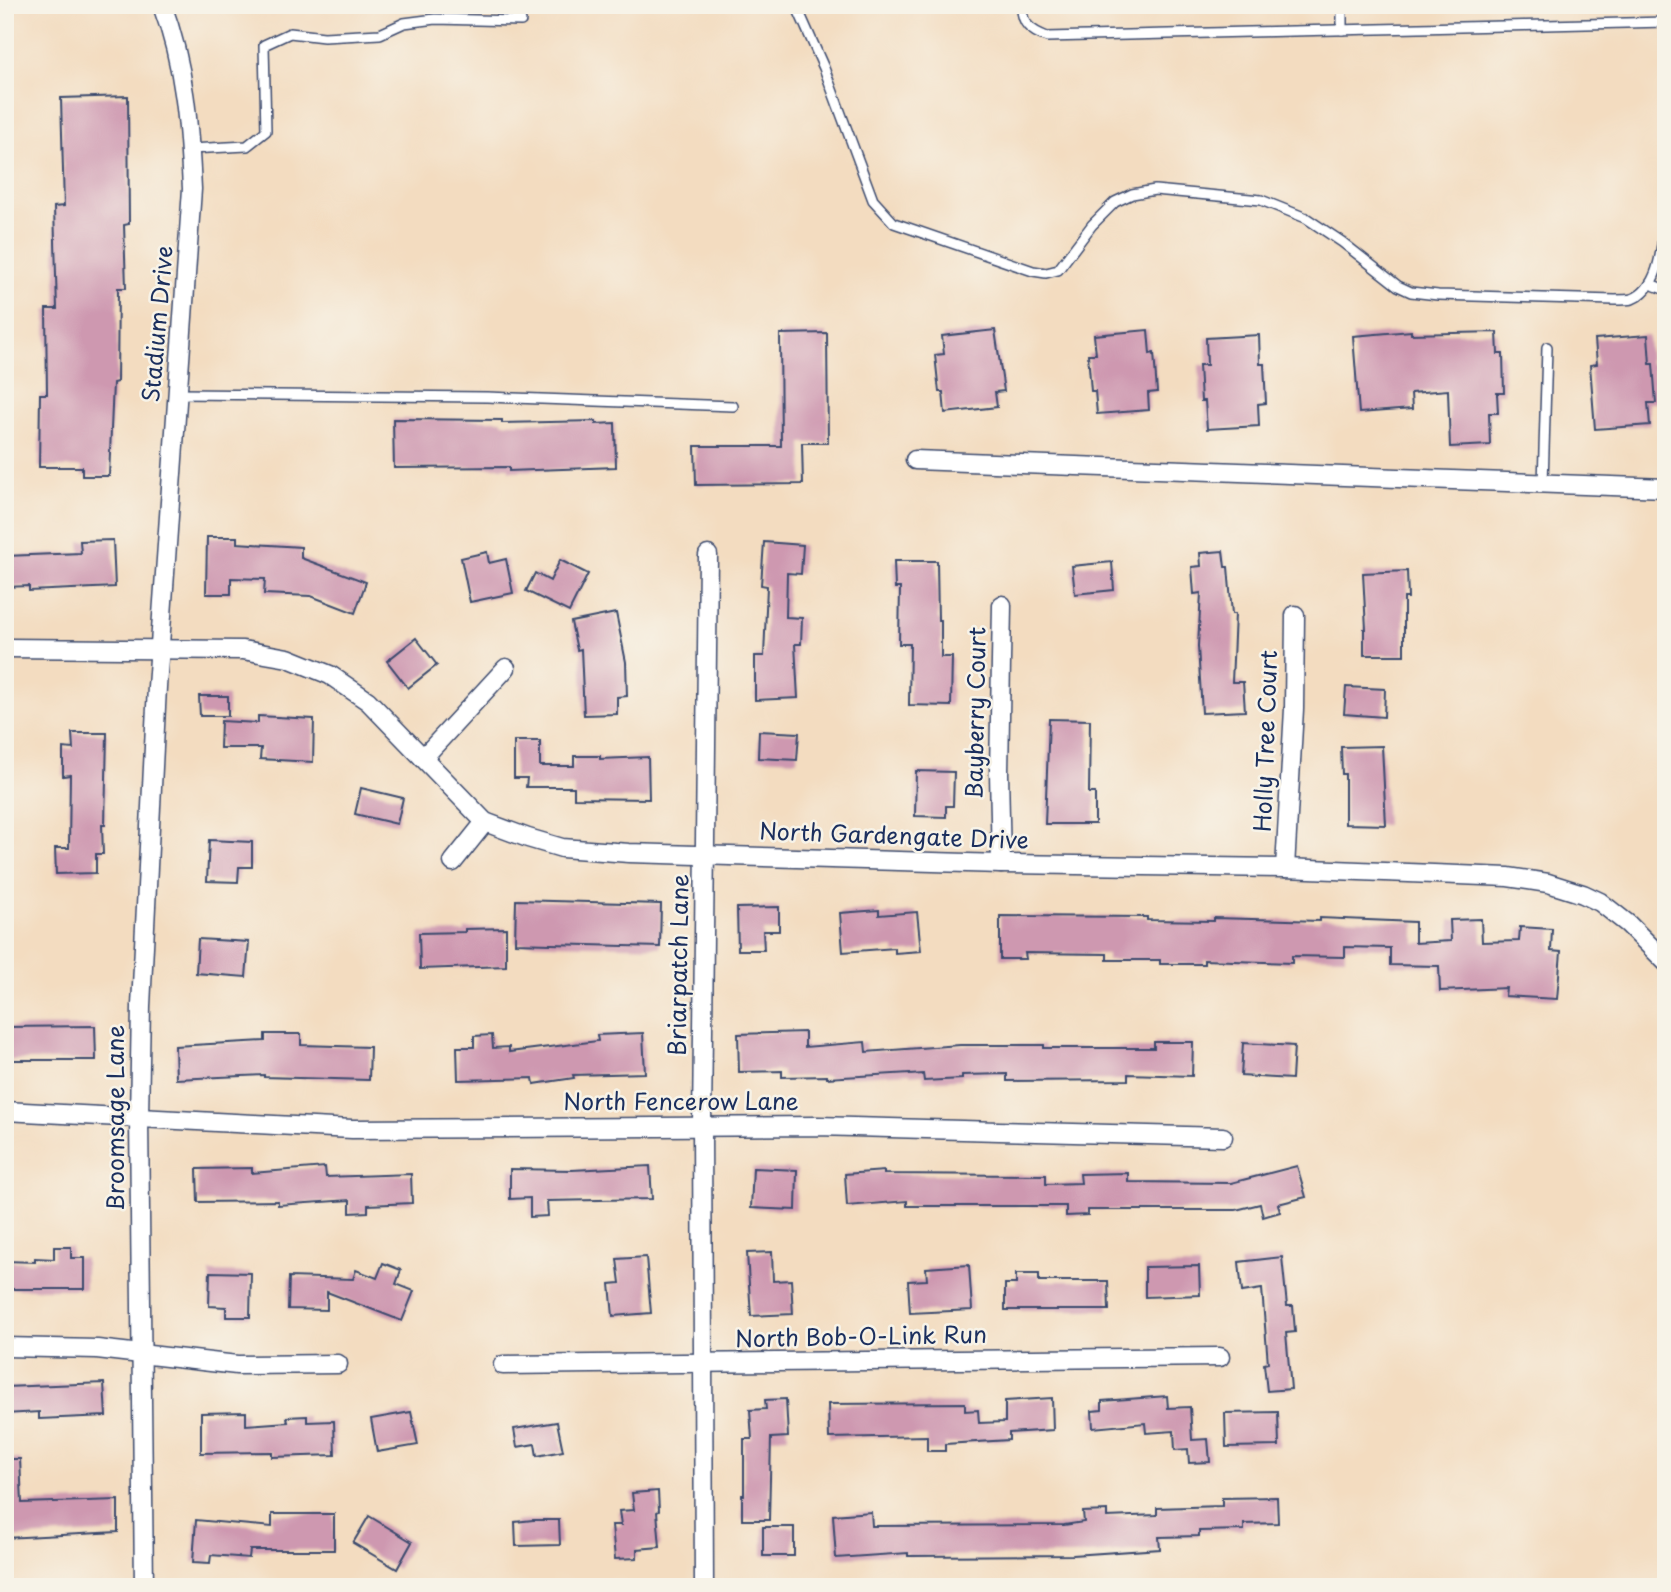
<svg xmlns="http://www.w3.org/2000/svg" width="1671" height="1592" font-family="'Playpen Sans',sans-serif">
<rect width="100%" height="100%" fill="#f7f3e8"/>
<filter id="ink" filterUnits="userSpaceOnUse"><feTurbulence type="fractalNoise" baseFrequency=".0143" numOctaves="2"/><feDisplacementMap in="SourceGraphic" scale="14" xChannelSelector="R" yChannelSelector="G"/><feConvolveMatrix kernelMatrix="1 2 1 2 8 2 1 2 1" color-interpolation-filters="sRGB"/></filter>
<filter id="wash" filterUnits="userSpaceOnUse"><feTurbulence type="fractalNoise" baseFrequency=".00686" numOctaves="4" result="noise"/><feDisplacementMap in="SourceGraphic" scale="28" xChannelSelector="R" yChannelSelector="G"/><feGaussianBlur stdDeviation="1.57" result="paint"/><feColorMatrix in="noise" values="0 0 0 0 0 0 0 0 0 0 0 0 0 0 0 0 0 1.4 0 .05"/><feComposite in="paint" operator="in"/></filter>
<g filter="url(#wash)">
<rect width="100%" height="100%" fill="#f3dcc0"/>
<g id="blocks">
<g fill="#ce98b0">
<polygon points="128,96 129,224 124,225 126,288 118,288 117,382 113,383 109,476 82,476 82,467 39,467 40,394 47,394 46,309 57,309 54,207 64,206 61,98"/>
<polygon points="995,330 1004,391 995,392 997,407 945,413 943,392 939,392 935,355 944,354 942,336"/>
<polygon points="1148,330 1150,354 1154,353 1157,392 1148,393 1149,410 1097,414 1095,391 1091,391 1088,354 1096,354 1094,335"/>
<polygon points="1411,331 1411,334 1497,332 1498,354 1503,354 1504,393 1497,393 1498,413 1489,413 1490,445 1450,447 1448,390 1411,393 1412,409 1359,413 1353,336"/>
<polygon points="827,333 828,443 802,443 803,484 696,485 695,446 781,446 780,334"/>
<polygon points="1259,335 1260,364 1264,364 1266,403 1258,404 1259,426 1207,429 1205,401 1201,401 1199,365 1207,365 1206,338"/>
<polygon points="1648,335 1650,364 1653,364 1656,403 1648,403 1650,425 1595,429 1590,365 1597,364 1595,339"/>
<polygon points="393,419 502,420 502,423 596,421 596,424 615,423 616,467 509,471 509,467 394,468"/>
<polygon points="207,537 237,537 237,543 301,547 301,558 366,582 355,613 311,596 264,594 265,579 231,578 231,594 206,594"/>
<polygon points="113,540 115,587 29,591 29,586 5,587 5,556 81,553 80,541"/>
<polygon points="764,542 803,545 801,574 787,573 786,617 802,618 801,644 795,644 798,698 755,700 755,656 764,656 767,586 761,585"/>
<polygon points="1223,551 1225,567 1228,567 1232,614 1235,614 1232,682 1243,682 1245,711 1202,713 1198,646 1201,593 1194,594 1192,567 1201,566 1200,553"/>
<polygon points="487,552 489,563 506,559 513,593 470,602 461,558"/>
<polygon points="560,560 588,574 569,612 526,591 535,573 550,581"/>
<polygon points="894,561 937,561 938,620 941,620 941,657 952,657 951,706 909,705 910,644 899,644 900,588 895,588"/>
<polygon points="1112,562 1114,590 1075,594 1072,566"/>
<polygon points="1407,571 1408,598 1404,598 1404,655 1364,655 1364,629 1366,629 1363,573"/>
<polygon points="616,613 626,662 627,696 617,697 617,714 584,715 581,649 577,650 571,622"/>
<polygon points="416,638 437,665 408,688 387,661"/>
<polygon points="1346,687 1385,689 1384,717 1344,714"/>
<polygon points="199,696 228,696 228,716 200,716"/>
<polygon points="258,716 314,719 313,762 260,759 261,748 220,748 221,721 258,723"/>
<polygon points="1049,719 1090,720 1089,793 1095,793 1095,824 1045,824"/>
<polygon points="759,731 799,733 797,760 758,758"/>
<polygon points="72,733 107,733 105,825 102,825 103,854 96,854 96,873 56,874 55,848 69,848 70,775 63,776 63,748 73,749"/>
<polygon points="514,741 540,741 540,766 574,766 574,756 600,756 600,759 648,757 649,799 574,798 574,787 526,787 527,778 514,778"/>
<polygon points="1382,746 1386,825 1345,824 1345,774 1342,774 1341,747"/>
<polygon points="916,771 954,772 953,806 946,806 946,817 915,816"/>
<polygon points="361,788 403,798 397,824 355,814"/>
<polygon points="209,840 252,842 252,867 239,867 238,882 207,881"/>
<polygon points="516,900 661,904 660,947 515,943"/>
<polygon points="779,907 779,931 763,931 764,950 738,950 737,908"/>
<polygon points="879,910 879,915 917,912 921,951 895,953 895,948 843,952 840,913"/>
<polygon points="1000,916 1147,917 1147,920 1214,921 1214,918 1320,921 1320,918 1415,922 1415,943 1451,941 1450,920 1481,919 1482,942 1519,941 1520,927 1552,929 1551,951 1561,952 1557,999 1505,996 1506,988 1440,991 1439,966 1390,965 1390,948 1345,947 1345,957 1292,956 1292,963 1204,960 1204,964 1160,964 1160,960 1107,960 1107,954 1025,953 1026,959 1000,959"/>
<polygon points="506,928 506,966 420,969 419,933 465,932 465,929"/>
<polygon points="198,939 249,942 246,977 196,973"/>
<polygon points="95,1026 96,1060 5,1060 5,1027"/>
<polygon points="805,1032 805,1047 865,1042 866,1052 960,1045 1044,1045 1044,1048 1154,1048 1154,1042 1193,1042 1192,1076 1128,1074 1128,1080 1007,1081 1007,1074 962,1075 962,1079 924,1081 923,1074 910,1075 910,1073 827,1078 827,1076 782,1077 782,1071 739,1072 738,1034"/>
<polygon points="643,1033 645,1073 573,1075 574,1078 534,1084 533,1078 458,1080 457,1047 474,1047 474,1036 492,1035 493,1048 509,1047 509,1052 598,1041 597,1035"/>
<polygon points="265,1034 301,1034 301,1045 370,1047 369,1080 264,1077 264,1075 176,1079 175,1046 265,1041"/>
<polygon points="1243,1043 1294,1046 1292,1079 1241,1076"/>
<polygon points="650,1166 652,1199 547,1201 548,1216 530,1217 530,1198 510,1199 510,1169 572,1170"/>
<polygon points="1297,1166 1306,1197 1278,1204 1280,1212 1263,1217 1260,1204 1236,1210 1088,1210 1088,1215 1066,1216 1066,1206 907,1206 907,1201 847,1206 845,1174 884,1171 884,1174 1046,1175 1046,1184 1081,1183 1080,1174 1128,1173 1128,1182 1231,1183"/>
<polygon points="325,1167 326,1177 411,1174 412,1203 368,1205 368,1212 350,1213 350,1200 278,1205 278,1201 198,1202 197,1169 252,1168 252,1173"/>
<polygon points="753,1168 797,1170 796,1210 751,1208"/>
<polygon points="54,1247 71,1247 71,1258 85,1258 85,1289 5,1289 5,1261 35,1262 35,1258 54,1259"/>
<polygon points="772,1252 773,1281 791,1280 793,1314 751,1316 747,1253"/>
<polygon points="646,1257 651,1313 613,1316 610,1284 620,1283 617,1259"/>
<polygon points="1282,1257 1287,1306 1293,1306 1295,1332 1286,1333 1291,1389 1267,1391 1264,1364 1268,1363 1262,1289 1242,1292 1239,1262"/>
<polygon points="383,1263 401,1270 396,1284 414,1291 402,1321 327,1292 327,1310 288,1309 289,1277 353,1279 356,1270 377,1278"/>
<polygon points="969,1265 972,1310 910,1313 908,1281 927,1280 926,1268"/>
<polygon points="1199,1266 1200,1295 1145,1297 1145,1267"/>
<polygon points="210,1272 251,1273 250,1317 226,1317 226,1307 209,1306"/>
<polygon points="1016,1274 1039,1274 1039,1281 1108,1281 1109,1310 1005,1310 1005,1284 1016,1284"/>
<polygon points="104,1383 106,1416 39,1419 39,1412 5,1414 5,1387"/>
<polygon points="1167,1396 1168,1408 1190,1407 1192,1440 1208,1439 1210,1462 1189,1463 1188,1449 1175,1450 1174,1431 1146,1433 1145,1423 1093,1428 1092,1411 1102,1410 1102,1401"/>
<polygon points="1052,1398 1053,1430 1009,1433 1009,1440 945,1444 945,1451 927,1451 927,1436 829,1438 828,1404 965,1403 965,1411 978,1410 979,1423 1005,1422 1005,1401"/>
<polygon points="786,1399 788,1437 771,1438 769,1520 742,1520 742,1495 744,1495 744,1439 752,1439 750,1410 766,1409 765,1400"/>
<polygon points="246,1412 246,1425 288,1422 287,1417 307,1416 307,1422 334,1421 335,1455 272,1457 272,1452 201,1453 201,1413"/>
<polygon points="411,1412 418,1445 377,1452 371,1419"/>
<polygon points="1278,1412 1279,1446 1226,1447 1225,1413"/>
<polygon points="557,1422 563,1451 537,1456 535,1444 517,1447 514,1429"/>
<polygon points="5,1459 20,1459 22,1503 118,1500 118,1532 5,1538"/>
<polygon points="658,1491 659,1511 657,1512 660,1547 637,1549 637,1558 615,1559 612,1525 621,1525 619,1511 634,1510 632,1493"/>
<polygon points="1277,1497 1278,1523 1244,1524 1244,1530 1199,1531 1199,1536 1159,1537 1160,1549 1073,1555 908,1556 908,1553 836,1558 833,1515 871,1512 872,1526 1064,1525 1084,1522 1083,1512 1107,1511 1107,1517 1157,1515 1157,1508 1222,1506 1222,1498"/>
<polygon points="272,1514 334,1514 334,1550 250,1550 249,1558 211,1555 210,1563 193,1562 196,1520 272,1527"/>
<polygon points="369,1516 412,1542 397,1569 353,1543"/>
<polygon points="533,1520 559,1520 560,1545 516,1546 515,1522"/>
<rect x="763" y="1527" width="31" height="29"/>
</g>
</g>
</g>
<g filter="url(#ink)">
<use href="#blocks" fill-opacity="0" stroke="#3b496d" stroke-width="2"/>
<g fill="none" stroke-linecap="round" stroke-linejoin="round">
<defs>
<g id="service">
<path d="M 796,5 L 824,68 L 873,200 L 894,223 L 1033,271 L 1046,273 L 1058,270 L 1092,225 L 1115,202 L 1132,194 L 1155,190 L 1261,200 L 1306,218 L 1342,242 L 1398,286 L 1411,292 L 1438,295 L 1615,300 C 1620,300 1627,300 1632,299 C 1662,288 1662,240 1666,214"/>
<path d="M 1022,5 C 1021,24 1031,31 1047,37 L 1666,22"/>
<polyline points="1342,5 1342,30"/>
<polyline points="190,149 247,146 266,131 264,45 290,33 324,37 380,34 404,23 435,19 521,21"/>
<polyline points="1650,284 1666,290"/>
<polyline points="177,394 487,397 733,406"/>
<polyline points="1543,484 1547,347"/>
</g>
<g id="minor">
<polyline points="915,460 1666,488"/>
<polyline points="5,648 243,650 288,658 330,675 368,701 485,822 528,838 562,848 629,853 1001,864 1285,868 1508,877 1548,883 1583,894 1600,902 1628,924 1666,962"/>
<polyline points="423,758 506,668"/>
<polyline points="453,862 485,822"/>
<polyline points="1001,864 999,773 1002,605"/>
<polyline points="1285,868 1294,709 1295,615"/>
<polyline points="5,1111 352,1129 817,1126 1223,1137"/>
<polyline points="5,1347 97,1349 237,1365 338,1364"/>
<polyline points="503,1365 1220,1357"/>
<path d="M 144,1587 L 139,1118 L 141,1006 L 157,687 L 192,189 C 189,126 185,66 162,5"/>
<polyline points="704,1587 702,1126 708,555"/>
</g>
</defs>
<use href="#service" stroke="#3b496d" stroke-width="12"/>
<use href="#minor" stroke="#3b496d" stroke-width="21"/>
<use href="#service" stroke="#fff" stroke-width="9"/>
<use href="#minor" stroke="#fff" stroke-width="18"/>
</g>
</g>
<g text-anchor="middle" stroke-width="5" stroke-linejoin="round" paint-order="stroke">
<g font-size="23" fill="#1b2f5e" stroke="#f7f3e8">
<text transform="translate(158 324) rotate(-85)" y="8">Stadium Drive</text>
<text transform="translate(976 713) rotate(-89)" y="8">Bayberry Court</text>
<text transform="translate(1266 741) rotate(-88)" y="8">Holly Tree Court</text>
<text transform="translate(894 836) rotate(2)" y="8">North Gardengate Drive</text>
<text transform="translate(679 965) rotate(-89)" y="8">Briarpatch Lane</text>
<text x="681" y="1110">North Fencerow Lane</text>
<text transform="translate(116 1118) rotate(-90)" y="8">Broomsage Lane</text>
<text transform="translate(861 1337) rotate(-1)" y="8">North Bob-O-Link Run</text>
</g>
</g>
<rect width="1671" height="1592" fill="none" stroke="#f7f3e8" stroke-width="28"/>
</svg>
